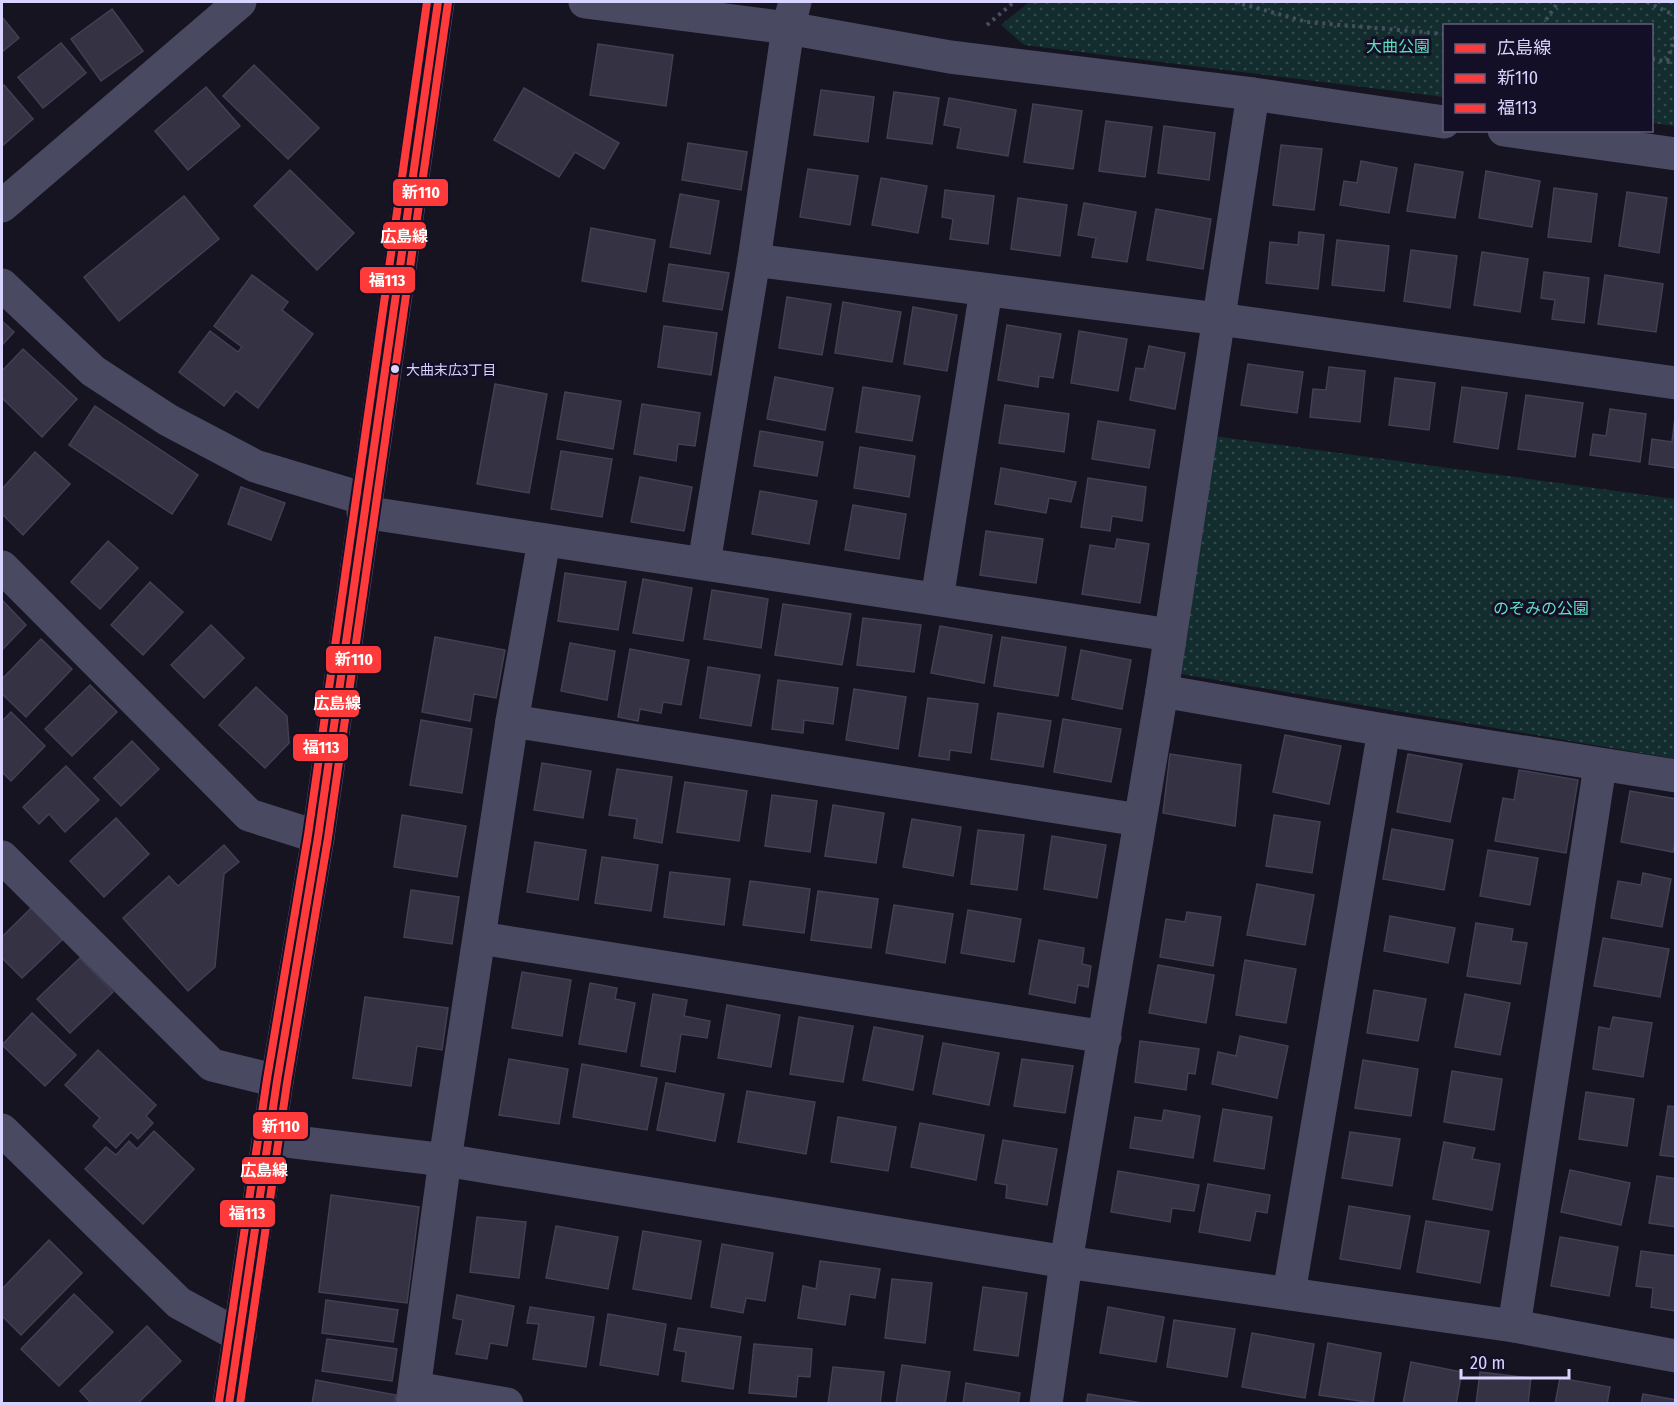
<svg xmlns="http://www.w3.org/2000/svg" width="1677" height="1405" font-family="'Fira Sans Condensed','Noto Sans JP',sans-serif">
<defs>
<pattern id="grass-dots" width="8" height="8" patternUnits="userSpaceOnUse" patternTransform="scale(1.5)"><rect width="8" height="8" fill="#132c2d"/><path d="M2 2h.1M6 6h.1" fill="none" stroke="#354a4c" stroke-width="1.8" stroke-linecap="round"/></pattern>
</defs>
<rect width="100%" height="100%" fill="#161421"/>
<g fill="url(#grass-dots)">
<polygon points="1029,2 1675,2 1675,126 1652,123 1652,26 1444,26 1444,97 1024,45 1001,25"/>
<polygon points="1207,435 1675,499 1675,759 1181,674"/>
</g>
<g fill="#343243" stroke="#433f54" stroke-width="1.5">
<polygon points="112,9 143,51 101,81 71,39"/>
<polygon points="2,17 19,38 2,52"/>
<polygon points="61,43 86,73 43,108 18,77"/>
<polygon points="598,44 673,55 666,106 590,95"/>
<polygon points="254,65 319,128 288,159 223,96"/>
<polygon points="4,85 33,119 2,146 2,87"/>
<polygon points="206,87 240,126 188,170 155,131"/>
<polygon points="524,88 619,143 604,169 575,152 559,177 494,140"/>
<polygon points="821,90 874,97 868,142 814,135"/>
<polygon points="894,92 939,98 932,144 887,138"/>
<polygon points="949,98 1016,110 1008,156 957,148 961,128 944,125"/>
<polygon points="1033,104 1082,111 1073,169 1024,162"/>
<polygon points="1106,121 1152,127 1145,177 1099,171"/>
<polygon points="1164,126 1215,133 1209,180 1158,173"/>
<polygon points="688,143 747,152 741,190 682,180"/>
<polygon points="1281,145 1322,149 1314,210 1273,205"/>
<polygon points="1361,161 1397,168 1389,213 1340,205 1344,181 1357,183"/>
<polygon points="1415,164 1463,172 1455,218 1407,211"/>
<polygon points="808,169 858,176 850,225 800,217"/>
<polygon points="290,170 354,233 317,270 254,206"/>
<polygon points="1486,171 1540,181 1532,227 1479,218"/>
<polygon points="881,178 927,186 918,233 872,225"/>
<polygon points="1554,188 1597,194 1591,242 1548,237"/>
<polygon points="945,190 994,196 988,244 950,239 953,219 942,217"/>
<polygon points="1627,192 1667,198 1659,253 1619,246"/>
<polygon points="680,194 719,201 710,254 670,247"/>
<polygon points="184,196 219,239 119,321 84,277"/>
<polygon points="1018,198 1067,205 1060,256 1011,249"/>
<polygon points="1084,203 1136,212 1127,262 1092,257 1096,238 1078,235"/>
<polygon points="1156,209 1211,219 1203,269 1147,260"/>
<polygon points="591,228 655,240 646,292 582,281"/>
<polygon points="1299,232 1324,235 1318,289 1266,283 1270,242 1298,245"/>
<polygon points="1337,240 1389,246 1384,291 1332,285"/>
<polygon points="1411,250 1457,256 1450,308 1404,301"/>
<polygon points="1482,252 1528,259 1520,312 1474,305"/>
<polygon points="669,264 729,273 722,310 663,301"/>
<polygon points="1544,272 1589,278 1584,323 1552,319 1555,300 1541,298"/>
<polygon points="252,275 288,302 282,310 313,334 258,408 236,391 224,406 179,372 210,331 238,352 242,347 214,326"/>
<polygon points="1605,275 1663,284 1656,332 1598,324"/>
<polygon points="787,297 831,304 822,355 779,348"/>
<polygon points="843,302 901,312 892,362 835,353"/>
<polygon points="913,307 957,315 947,371 904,364"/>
<polygon points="2,321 14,332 2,345"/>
<polygon points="1007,325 1061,334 1053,378 1039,376 1038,387 998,380"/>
<polygon points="664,326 717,333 711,375 658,367"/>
<polygon points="1079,331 1127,339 1118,391 1071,383"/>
<polygon points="1149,346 1185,353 1175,409 1130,400 1136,368 1144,369"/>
<polygon points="23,349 77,399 42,437 2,398 2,371"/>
<polygon points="1248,364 1303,372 1297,413 1241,405"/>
<polygon points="1329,367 1365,371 1360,422 1310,417 1313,389 1326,390"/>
<polygon points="775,377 833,388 825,430 767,419"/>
<polygon points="1395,378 1435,383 1429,430 1389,425"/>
<polygon points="495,384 547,394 529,493 477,484"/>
<polygon points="863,387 920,396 912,441 856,432"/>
<polygon points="1462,387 1507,393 1498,449 1454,442"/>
<polygon points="565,392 621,401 613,449 557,439"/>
<polygon points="1526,395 1583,403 1575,457 1518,449"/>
<polygon points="642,404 700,413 695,446 678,444 676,461 634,454"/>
<polygon points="1005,405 1069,414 1064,452 999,443"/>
<polygon points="95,406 198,475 172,514 69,445"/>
<polygon points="1610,409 1646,414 1640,462 1590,455 1593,434 1606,436"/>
<polygon points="1675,417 1676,468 1649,464 1652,439 1672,442"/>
<polygon points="1098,421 1155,430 1149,468 1092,459"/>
<polygon points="760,431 823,442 817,476 754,466"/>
<polygon points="860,447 915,456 909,497 854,488"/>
<polygon points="561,451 612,459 602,517 551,509"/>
<polygon points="35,452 70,484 23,535 2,514 2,489"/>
<polygon points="1001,468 1076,482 1071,502 1049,498 1046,513 995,504"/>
<polygon points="640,477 692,487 684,531 631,522"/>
<polygon points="1088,478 1146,487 1142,521 1112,516 1110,531 1081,527"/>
<polygon points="241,487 285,503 271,540 228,524"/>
<polygon points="760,491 817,501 809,544 752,534"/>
<polygon points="853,505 906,514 899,559 845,550"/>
<polygon points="986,531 1043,539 1036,583 980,575"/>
<polygon points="1117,539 1149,544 1140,603 1082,594 1090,545 1115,549"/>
<polygon points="108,541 138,568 100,609 71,582"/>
<polygon points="565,573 626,582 618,630 558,621"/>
<polygon points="643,579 692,588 683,641 633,633"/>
<polygon points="150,582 183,612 143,655 111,625"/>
<polygon points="712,590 768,599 761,648 704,639"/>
<polygon points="2,600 26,625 2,650"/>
<polygon points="783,604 851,614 842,665 775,655"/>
<polygon points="863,618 921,625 914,672 857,665"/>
<polygon points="211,625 244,658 204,698 171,665"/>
<polygon points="940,626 992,635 984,683 931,673"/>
<polygon points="435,637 505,650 496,698 474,694 470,721 422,712"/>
<polygon points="1002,637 1066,647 1058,696 994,686"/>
<polygon points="41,639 72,669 26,717 2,694 2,679"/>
<polygon points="570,643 615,651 607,700 561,691"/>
<polygon points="630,649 689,660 681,705 663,702 661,713 640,709 638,721 618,717"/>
<polygon points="1081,650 1131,660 1122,709 1072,699"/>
<polygon points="708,667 760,675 751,726 700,718"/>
<polygon points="778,680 838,688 833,724 804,720 803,733 772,729"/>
<polygon points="90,685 117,712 72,756 45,729"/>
<polygon points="256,687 287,716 289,743 265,768 219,725"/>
<polygon points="854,689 906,697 898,749 846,740"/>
<polygon points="928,698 978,704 971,753 950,750 949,760 919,756"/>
<polygon points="11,712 45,746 11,781 2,772 2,721"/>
<polygon points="998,713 1051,721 1043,767 991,759"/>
<polygon points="1063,719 1121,729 1111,782 1054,772"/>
<polygon points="421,720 472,729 462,793 410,785"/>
<polygon points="1285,735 1341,746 1329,804 1273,792"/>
<polygon points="132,741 159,769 121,806 94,778"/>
<polygon points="1170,754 1241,765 1235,826 1163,813"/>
<polygon points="1408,754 1462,764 1450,822 1397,812"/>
<polygon points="542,763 591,771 583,818 534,810"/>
<polygon points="66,766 99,800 65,832 49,814 39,824 23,807"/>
<polygon points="617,769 672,777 662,843 634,838 637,819 609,815"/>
<polygon points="1519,770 1578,780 1566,853 1495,841 1503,798 1514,800"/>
<polygon points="685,782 747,791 739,841 677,832"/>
<polygon points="1630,791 1676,799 1676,836 1673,852 1621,842"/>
<polygon points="772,795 817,801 810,852 765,846"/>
<polygon points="833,805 884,813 876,863 825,856"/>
<polygon points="402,815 466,826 457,877 394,867"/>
<polygon points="1274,815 1320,822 1312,873 1266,866"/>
<polygon points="116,818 149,854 104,897 70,861"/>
<polygon points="912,819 961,827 953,876 903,867"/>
<polygon points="1392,829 1453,840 1444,890 1383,879"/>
<polygon points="978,830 1024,835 1017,890 971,884"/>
<polygon points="1052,836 1106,845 1097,898 1044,889"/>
<polygon points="535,842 586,850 578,900 527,892"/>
<polygon points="224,845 239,862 224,874 215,967 188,991 123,918 169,876 178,886"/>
<polygon points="1488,850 1538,858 1530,905 1480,896"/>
<polygon points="602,857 658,865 651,911 595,903"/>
<polygon points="670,872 730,879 724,925 664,917"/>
<polygon points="1643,873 1671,879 1662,927 1611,918 1618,881 1641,885"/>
<polygon points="750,881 810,889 804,933 743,925"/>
<polygon points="1257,884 1314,895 1305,945 1247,935"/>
<polygon points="411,890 459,897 452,944 404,937"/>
<polygon points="818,891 878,899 871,948 811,940"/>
<polygon points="894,905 953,914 945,963 886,953"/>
<polygon points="32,907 63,939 22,978 2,958 2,937"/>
<polygon points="968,910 1021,919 1014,962 961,953"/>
<polygon points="1187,912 1221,917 1213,966 1160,957 1166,919 1185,922"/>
<polygon points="1390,916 1455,928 1448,963 1384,951"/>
<polygon points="1476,923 1513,929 1511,941 1527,943 1520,984 1467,976"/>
<polygon points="1603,938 1669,949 1660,997 1594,986"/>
<polygon points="1039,940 1084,948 1082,964 1091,966 1088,987 1078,985 1075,1003 1029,994"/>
<polygon points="80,958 113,992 70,1033 37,999"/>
<polygon points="1245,960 1296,969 1286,1023 1236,1015"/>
<polygon points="1158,965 1214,975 1206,1023 1149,1013"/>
<polygon points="522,972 571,980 562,1036 512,1028"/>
<polygon points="590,983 617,988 615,999 635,1003 626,1052 579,1044"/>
<polygon points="1374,990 1426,999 1418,1041 1367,1033"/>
<polygon points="653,994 687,1000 684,1016 710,1021 707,1038 681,1034 675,1072 641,1066"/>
<polygon points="1465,994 1510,1003 1500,1055 1455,1047"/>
<polygon points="365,997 448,1008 442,1050 417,1046 411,1086 353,1078"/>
<polygon points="727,1005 780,1015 771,1067 718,1058"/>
<polygon points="32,1013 76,1055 45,1086 2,1045"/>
<polygon points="799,1017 853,1026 843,1082 790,1074"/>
<polygon points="1613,1017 1652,1023 1643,1077 1593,1069 1599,1027 1610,1029"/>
<polygon points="874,1027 923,1036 913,1090 863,1080"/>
<polygon points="1240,1036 1288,1046 1277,1098 1212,1084 1218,1052 1236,1056"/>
<polygon points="1140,1041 1199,1049 1195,1074 1188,1073 1186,1090 1135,1082"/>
<polygon points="943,1043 999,1053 989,1105 933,1094"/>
<polygon points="98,1050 156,1105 146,1116 153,1123 138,1139 131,1132 116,1148 93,1126 100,1118 65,1085"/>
<polygon points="509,1059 568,1069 559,1124 499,1115"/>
<polygon points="1022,1059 1073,1066 1065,1113 1014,1106"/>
<polygon points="1363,1060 1418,1069 1411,1116 1355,1108"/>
<polygon points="582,1064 657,1078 647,1130 573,1117"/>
<polygon points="1452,1071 1502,1079 1494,1130 1444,1122"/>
<polygon points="666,1083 724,1094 715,1141 657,1130"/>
<polygon points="747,1091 815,1102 806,1154 738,1142"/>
<polygon points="1586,1092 1634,1099 1627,1146 1579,1139"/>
<polygon points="1668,1106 1676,1107 1676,1157 1660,1155"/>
<polygon points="1223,1109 1272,1117 1264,1169 1214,1161"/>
<polygon points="1164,1110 1200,1116 1193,1158 1130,1148 1135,1117 1162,1121"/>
<polygon points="838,1117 896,1127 888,1171 831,1162"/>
<polygon points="920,1123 984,1135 976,1180 911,1167"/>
<polygon points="154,1131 194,1169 143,1224 85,1169 106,1147 116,1155 129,1141 137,1149"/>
<polygon points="1350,1132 1400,1139 1392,1186 1342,1178"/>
<polygon points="1003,1140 1057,1149 1047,1205 1006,1198 1007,1185 995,1183"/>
<polygon points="1444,1142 1475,1148 1472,1159 1500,1164 1492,1210 1433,1199"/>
<polygon points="1570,1170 1630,1183 1621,1225 1561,1212"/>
<polygon points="1118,1171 1199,1185 1194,1211 1172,1208 1170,1222 1111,1212"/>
<polygon points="1657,1176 1676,1179 1676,1227 1649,1223"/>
<polygon points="1208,1184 1270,1195 1267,1213 1256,1211 1250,1241 1199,1232"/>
<polygon points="331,1195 419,1207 407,1303 319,1292"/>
<polygon points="1349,1206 1410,1216 1400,1269 1340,1259"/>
<polygon points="477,1217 526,1222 519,1278 470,1272"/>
<polygon points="1426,1221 1489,1231 1480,1283 1417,1272"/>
<polygon points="556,1226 618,1237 608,1289 546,1278"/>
<polygon points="643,1231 701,1241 691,1299 633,1289"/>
<polygon points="1560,1237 1618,1247 1609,1296 1551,1286"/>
<polygon points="49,1240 82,1273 21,1335 2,1316 2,1289"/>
<polygon points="722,1244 773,1253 765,1301 746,1298 743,1313 711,1307"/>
<polygon points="1641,1251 1676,1256 1676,1311 1651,1307 1653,1288 1636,1286"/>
<polygon points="820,1261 880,1269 875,1298 850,1294 845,1325 798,1318 803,1286 816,1289"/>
<polygon points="892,1279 932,1283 925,1343 885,1338"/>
<polygon points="983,1287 1027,1293 1018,1356 974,1350"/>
<polygon points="74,1294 113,1332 59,1386 21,1349"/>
<polygon points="457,1295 514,1306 507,1346 490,1343 487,1359 456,1354 463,1320 453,1318"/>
<polygon points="326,1300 398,1310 393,1342 322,1333"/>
<polygon points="530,1307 594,1317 586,1367 533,1359 539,1324 527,1323"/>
<polygon points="1108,1307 1164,1317 1156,1362 1100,1353"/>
<polygon points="608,1314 666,1324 658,1375 600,1365"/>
<polygon points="1174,1320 1235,1329 1227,1377 1167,1367"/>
<polygon points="147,1326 181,1361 137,1404 92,1404 80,1391"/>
<polygon points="678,1328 741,1337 733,1389 682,1381 686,1352 674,1350"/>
<polygon points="1252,1333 1314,1344 1305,1398 1242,1387"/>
<polygon points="327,1339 397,1349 392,1381 322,1371"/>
<polygon points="1328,1343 1381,1353 1373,1403 1319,1395"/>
<polygon points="754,1344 812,1349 810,1377 798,1376 796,1397 749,1393"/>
<polygon points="1411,1362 1462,1372 1456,1404 1403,1404"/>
<polygon points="902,1365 950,1372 945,1404 896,1404"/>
<polygon points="833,1367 884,1372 880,1404 828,1404"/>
<polygon points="1480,1372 1531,1378 1528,1404 1476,1404"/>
<polygon points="1560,1378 1610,1387 1607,1404 1555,1404"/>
<polygon points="316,1380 396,1395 394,1404 312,1404"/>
<polygon points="966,1383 1020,1393 1018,1404 963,1404"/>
<polygon points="1088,1394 1142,1403 1086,1404"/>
<polygon points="1643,1394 1676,1400 1676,1404 1641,1404"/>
</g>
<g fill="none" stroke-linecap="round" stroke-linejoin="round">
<g stroke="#44505f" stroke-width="4" stroke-dasharray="3 4.5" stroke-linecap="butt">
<polyline points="1235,2 1307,22 1444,34"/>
<polyline points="1647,2 1676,16"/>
<polyline points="987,25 1014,2"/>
<polyline points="1542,26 1558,2"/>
<polyline points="1652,59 1676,63"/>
<polyline points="1667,61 1676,34"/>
</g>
<g stroke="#4a4962" stroke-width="33">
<polyline points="585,2 788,28 950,57 1253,94 1444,122"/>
<polyline points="1504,130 1676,154"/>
<polyline points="2,206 240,2"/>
<polyline points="754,260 1219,319 1676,383"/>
<polyline points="2,285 93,371 168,420 255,466 365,499"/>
<polyline points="363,512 1170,635"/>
<polyline points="704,563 754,260 788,28 795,2"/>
<polyline points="2,567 249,815 318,837"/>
<polyline points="937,599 986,290"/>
<polyline points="1162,691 1384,730 1676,776"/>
<polyline points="512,721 1139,820"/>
<polyline points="2,857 212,1065 277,1081"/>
<polyline points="480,938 1105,1037"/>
<polyline points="2,1130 179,1303 240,1336"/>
<polyline points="270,1139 445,1160 1066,1262 1514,1326 1676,1356"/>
<polyline points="1289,1293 1384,730"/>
<polyline points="1514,1326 1600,766"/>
<polyline points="415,1388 507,1404"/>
<polyline points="412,1404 445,1160 512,721 544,541"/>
<polyline points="1046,1404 1066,1262 1162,691 1253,94"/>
</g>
<polyline stroke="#5e5373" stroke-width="33" points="229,1404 277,1081 318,837 438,2"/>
<defs>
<polyline id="bus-1" points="229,1404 277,1081 318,837 438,2"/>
<polyline id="bus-2" points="240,1404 287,1083 328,838 448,3"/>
<polyline id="bus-3" points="219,1402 267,1079 308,835 427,2"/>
</defs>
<use href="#bus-1" stroke="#130f26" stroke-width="12"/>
<use href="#bus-2" stroke="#130f26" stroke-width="12"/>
<use href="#bus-3" stroke="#130f26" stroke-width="12"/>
<use href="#bus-1" stroke="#ff3a3a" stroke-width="8"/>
<use href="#bus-2" stroke="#ff3a3a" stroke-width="8"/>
<use href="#bus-3" stroke="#ff3a3a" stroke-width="8"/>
</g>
<circle fill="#d9d4ff" stroke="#130f26" stroke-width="2" cx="395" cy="369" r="5"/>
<g text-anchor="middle" stroke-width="6" stroke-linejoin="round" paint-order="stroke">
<g font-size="14" fill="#d9d4ff" stroke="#130f26" text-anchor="start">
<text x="406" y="375">大曲末広3丁目</text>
</g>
<g font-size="16" fill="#5fe0c0" stroke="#130f26">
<text x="1398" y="52">大曲公園</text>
<text x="1541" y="614">のぞみの公園</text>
</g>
</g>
<g stroke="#130f26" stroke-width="2">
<rect x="392" y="178" width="57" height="29" rx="6" fill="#ff3a3a"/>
<rect x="382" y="221" width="45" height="29" rx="6" fill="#ff3a3a"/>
<rect x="359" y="266" width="57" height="28" rx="6" fill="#ff3a3a"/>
<rect x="325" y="645" width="57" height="29" rx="6" fill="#ff3a3a"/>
<rect x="314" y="689" width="46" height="29" rx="6" fill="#ff3a3a"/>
<rect x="292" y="733" width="57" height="29" rx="6" fill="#ff3a3a"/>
<rect x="252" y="1111" width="57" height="29" rx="6" fill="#ff3a3a"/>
<rect x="241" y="1156" width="46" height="29" rx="6" fill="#ff3a3a"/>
<rect x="219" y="1199" width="57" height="29" rx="6" fill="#ff3a3a"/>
</g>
<g font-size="16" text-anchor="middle" font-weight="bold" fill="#fff">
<text x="421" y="198">新110</text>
<text x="404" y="242">広島線</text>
<text x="387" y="286">福113</text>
<text x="354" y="665">新110</text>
<text x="337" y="709">広島線</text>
<text x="321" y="753">福113</text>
<text x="281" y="1132">新110</text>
<text x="264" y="1176">広島線</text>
<text x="247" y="1219">福113</text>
</g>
<rect width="1677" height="1405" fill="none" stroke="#d9d4ff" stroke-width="6"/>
<rect x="1443" y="24" width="210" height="108" fill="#130f26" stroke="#625e7d" stroke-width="1.5"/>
<rect x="1455" y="44" width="30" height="9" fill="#ff3a3a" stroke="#625e7d" stroke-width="1.5"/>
<text x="1497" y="54" font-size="18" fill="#d9d4ff">広島線</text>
<rect x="1455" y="74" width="30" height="9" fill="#ff3a3a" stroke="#625e7d" stroke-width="1.5"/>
<text x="1497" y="84" font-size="18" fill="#d9d4ff">新110</text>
<rect x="1455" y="104" width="30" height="9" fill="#ff3a3a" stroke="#625e7d" stroke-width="1.5"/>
<text x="1497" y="114" font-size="18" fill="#d9d4ff">福113</text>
<path d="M1461 1369v9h108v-9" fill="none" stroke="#d9d4ff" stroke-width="3"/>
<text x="1470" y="1369" font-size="18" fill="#d9d4ff" stroke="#130f26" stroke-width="4.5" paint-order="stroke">20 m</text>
</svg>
